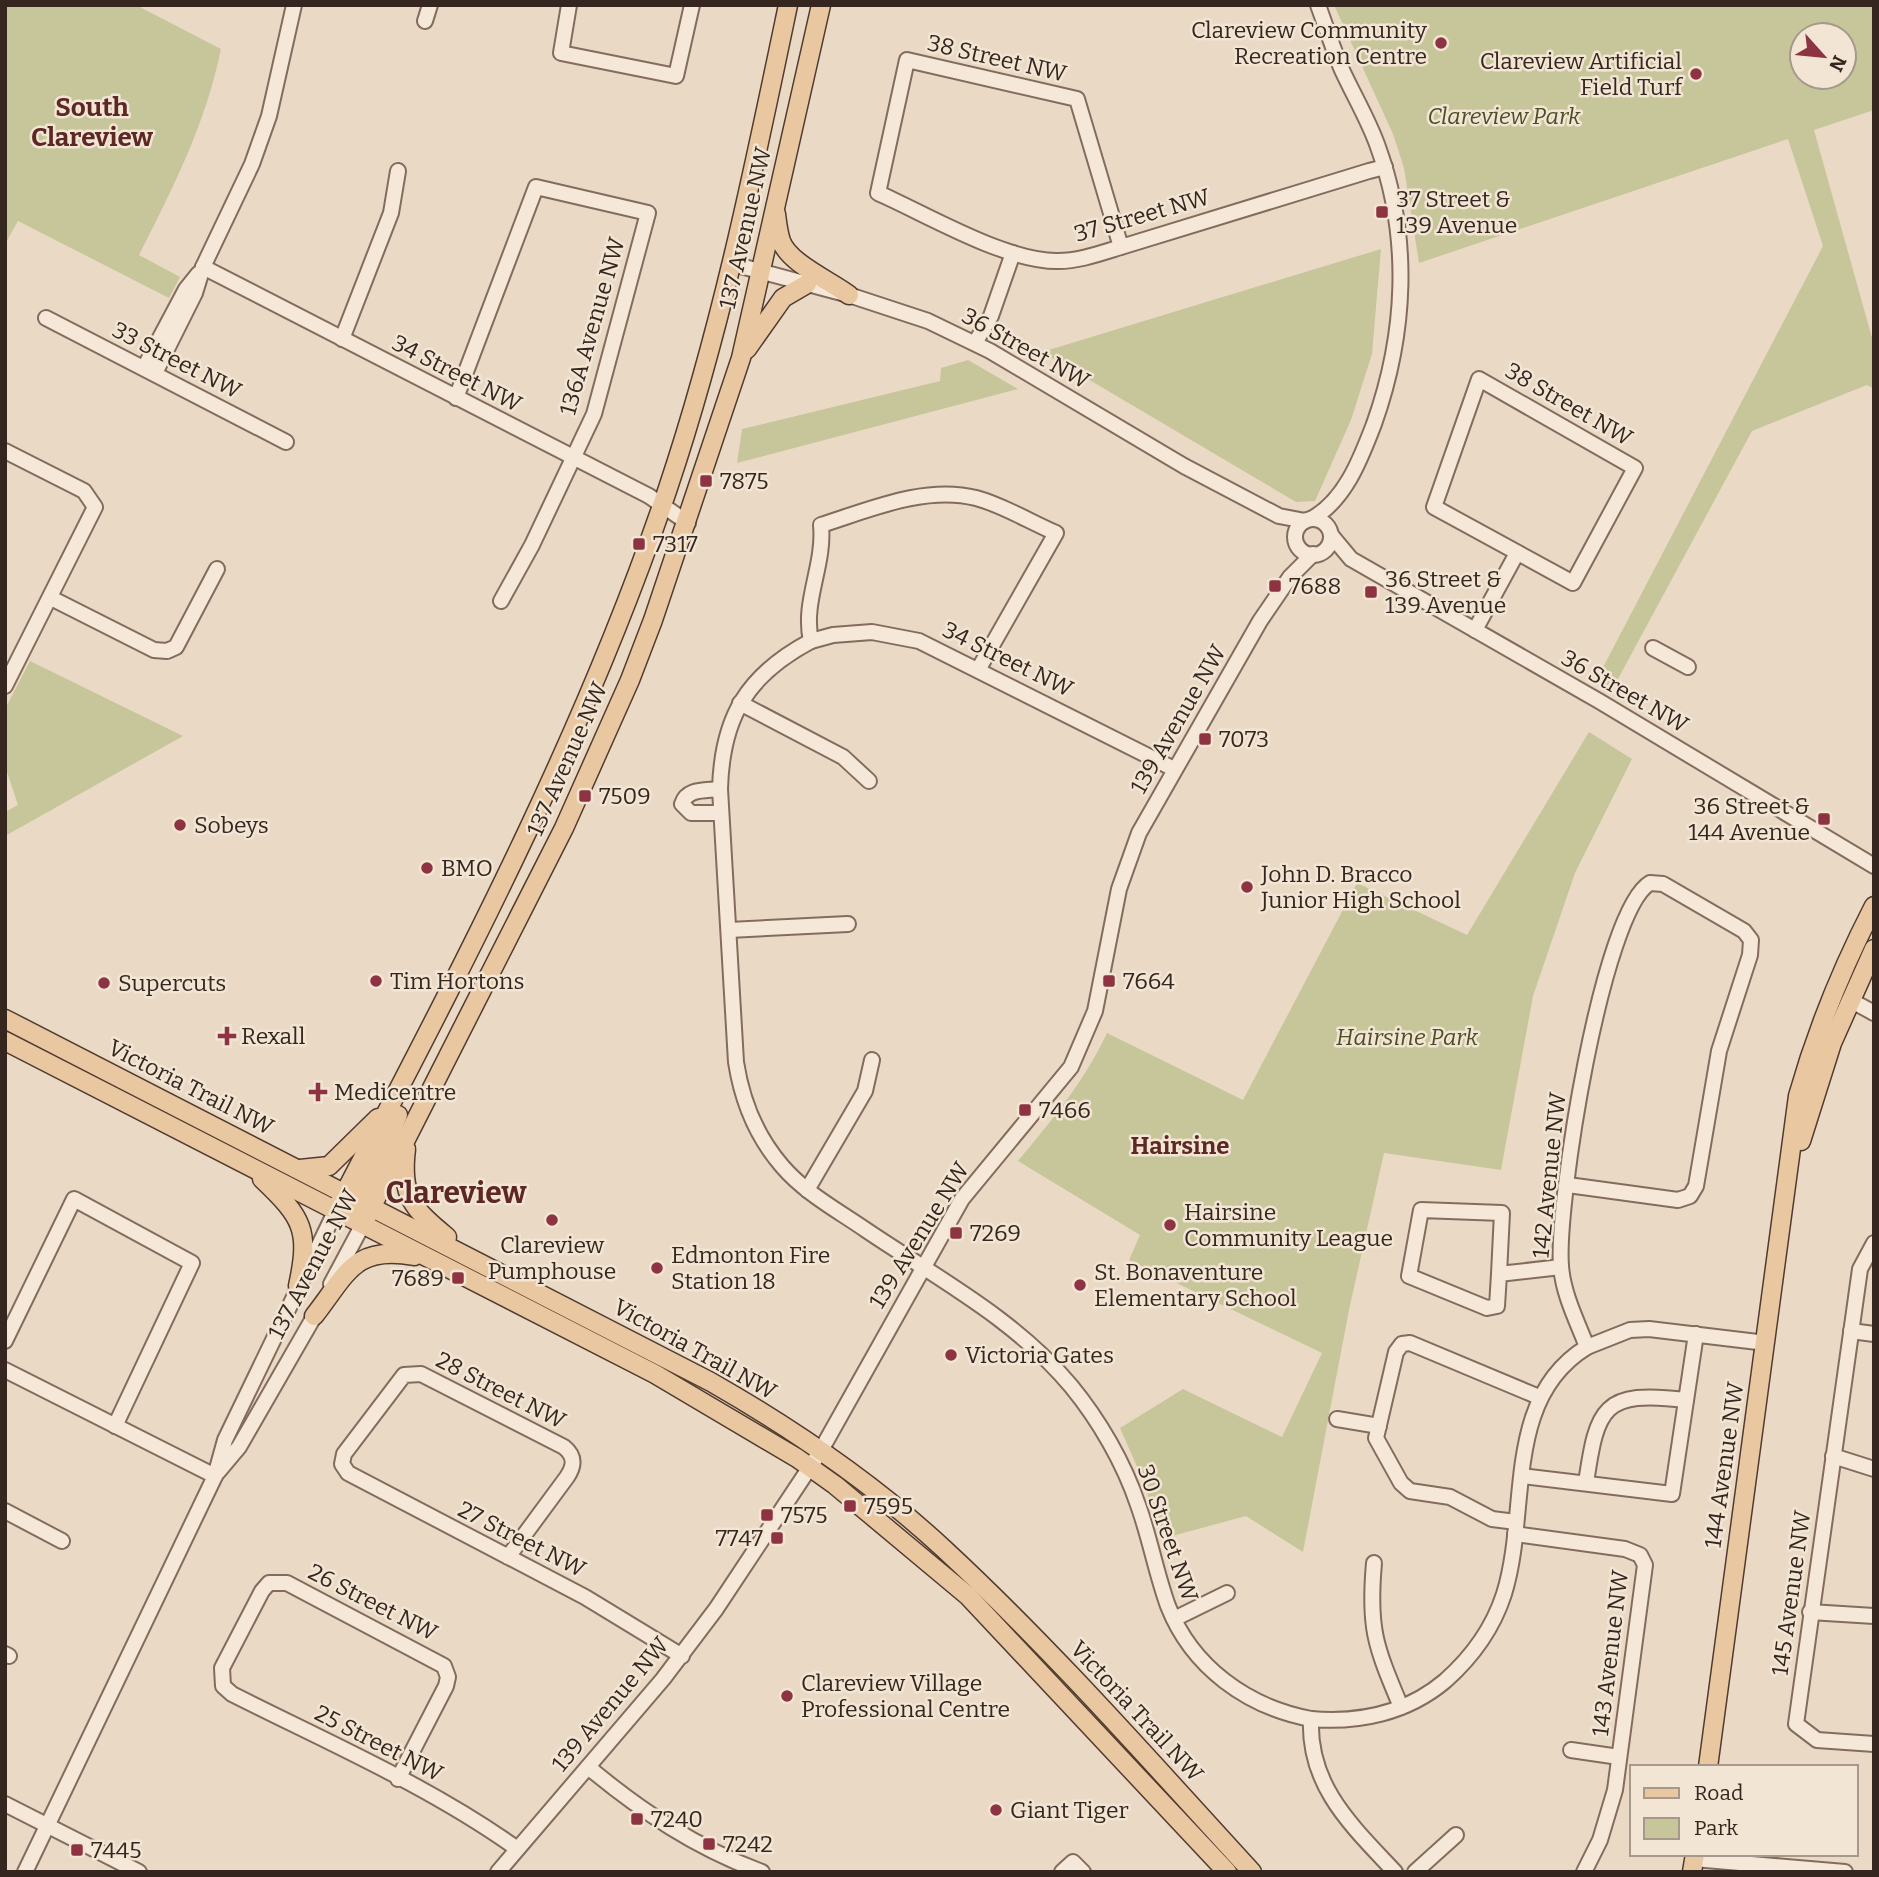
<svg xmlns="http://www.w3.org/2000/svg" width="1879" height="1877" font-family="Bitter,serif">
<rect width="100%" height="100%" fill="#eadac5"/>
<g fill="#c7c69a" fill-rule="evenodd">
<path d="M 5,5 L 136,5 L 221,49 C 206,123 173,188 139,255 L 180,277 L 169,298 L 18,221 L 5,244 Z"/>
<path d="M 1334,5 L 1874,5 L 1874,110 L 1814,130 L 1874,345 L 1874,389 L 1867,385 L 1752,431 L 1612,690 L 1598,677 L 1823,246 L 1788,139 L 1419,263 L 1404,168 L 1393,134 ZM 1802,35 L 1844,35 L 1844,77 L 1802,77 Z"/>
<polygon points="1381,249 1372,354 1351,420 1315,501 1296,502 1042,352"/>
<polygon points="968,360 1018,389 737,463 742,429 940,381 941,368"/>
<polygon points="30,661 183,736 5,836 5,812 18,805 5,766 5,709"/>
<path d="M 1589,732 L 1632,759 L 1575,873 L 1533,996 L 1501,1170 L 1384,1153 L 1349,1310 L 1303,1552 L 1246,1516 L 1161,1539 L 1145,1485 L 1120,1428 L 1183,1389 L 1282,1437 L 1322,1353 L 1129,1260 L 1140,1235 L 1018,1161 C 1052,1120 1084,1082 1107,1033 L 1243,1100 L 1357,883 L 1467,935 Z"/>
</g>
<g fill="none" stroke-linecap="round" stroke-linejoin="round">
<defs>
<g id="minor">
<polyline points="569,5 561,53 676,76 692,5"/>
<polyline points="425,21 430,5"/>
<path d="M 1121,247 L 1077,99 L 907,60 L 878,193 C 926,214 1006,262 1058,261 C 1080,261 1101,253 1121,247 L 1369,171 L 1385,167"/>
<polyline points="733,264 849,295 928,321 990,351 1184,466 1279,516 1305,521"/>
<polyline points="203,267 649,496 688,523"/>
<polyline points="46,318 286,442"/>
<polyline points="342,339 391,213 398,171"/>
<polyline points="975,343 991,316 1013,253"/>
<polyline points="144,368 186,289 198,274"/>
<polyline points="155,373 195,293 203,267 252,164 269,116 294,5"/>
<polygon points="1479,379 1635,468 1573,583 1434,507"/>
<polyline points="456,398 536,187 648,213 594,414 532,545 501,601"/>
<polyline points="5,451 84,491 95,507 5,686"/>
<path d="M 1311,519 C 1345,501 1361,458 1374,424 C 1406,334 1411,238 1378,147 C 1369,121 1354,96 1342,70 C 1333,49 1326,27 1318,5"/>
<circle cx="1313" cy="537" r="18"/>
<polyline points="1331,535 1351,559 1599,701 1874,866"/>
<polyline points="51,598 154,650 167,651 176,647 217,569"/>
<polyline points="1475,630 1517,553"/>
<polyline points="811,641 833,635 872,632 919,641 1174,769"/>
<polyline points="1653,648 1688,667"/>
<path d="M 978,670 L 1056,533 C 1030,522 1003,505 976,498 C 925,485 869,510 821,525 C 825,565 802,602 811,641 C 747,675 722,717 720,789 L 736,1062 C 742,1101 756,1136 782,1166 C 805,1193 837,1210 866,1230 C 937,1278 1015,1319 1071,1386 C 1099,1420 1124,1463 1138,1505 C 1150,1538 1156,1573 1168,1606 C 1192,1667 1247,1707 1311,1719 C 1308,1786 1352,1826 1395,1872"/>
<polyline points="740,703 843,757 869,781"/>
<path d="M 720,789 C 705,791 687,788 682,804 L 691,813 L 721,813"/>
<polyline points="729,930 848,924"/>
<polyline points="1850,1000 1874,1013"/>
<polyline points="807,1190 865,1091 872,1060"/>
<polyline points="1874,1243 1860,1269 1796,1724 1817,1740 1874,1744"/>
<polyline points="1499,1274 1497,1306 1487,1308 1409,1276 1421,1210 1502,1213 1499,1274 1561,1267"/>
<polyline points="331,1284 363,1224"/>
<polyline points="1851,1331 1874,1334"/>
<polyline points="5,1341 74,1199 192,1263 115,1426"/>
<polyline points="1587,1347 1630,1330 1649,1329 1766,1343"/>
<polyline points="5,1370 215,1476"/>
<polyline points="1337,1419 1379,1426"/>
<polyline points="1833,1456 1874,1469"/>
<polyline points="218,1472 239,1447 319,1308"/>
<polyline points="1522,1476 1672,1494 1696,1334"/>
<path d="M 1586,1483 C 1597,1407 1603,1390 1686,1400"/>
<polyline points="5,1511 62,1541"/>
<polyline points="1516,1522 1492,1519 1450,1497 1410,1491 1401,1483 1376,1438 1396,1352 1402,1344 1410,1343 1539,1397"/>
<polyline points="1515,1534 1625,1549 1640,1555 1645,1565 1615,1790 1600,1840 1584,1872"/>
<path d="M 508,1557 L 567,1477 C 575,1465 575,1456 564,1447 L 421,1374 L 404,1375 L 344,1454 L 342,1464 L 348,1473 L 585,1597 L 682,1656"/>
<path d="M 1374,1563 C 1368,1630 1376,1647 1401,1707"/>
<polyline points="1810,1612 1874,1616"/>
<polyline points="1174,1619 1227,1593"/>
<polyline points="5,1654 9,1656"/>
<path d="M 1311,1719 C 1359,1723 1407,1713 1445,1681 C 1471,1658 1493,1628 1504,1594 C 1530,1511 1502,1399 1587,1347 C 1577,1321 1563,1294 1561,1266 C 1556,1206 1602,911 1650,883 L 1663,884 L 1744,931 L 1751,940 L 1750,955 L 1719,1051 L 1696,1186 L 1690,1196 L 1678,1200 L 1568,1185"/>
<polyline points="1571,1750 1619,1757"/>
<path d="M 588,1767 C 641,1811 696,1848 762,1872"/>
<path d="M 398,1779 L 446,1686 L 448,1677 L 444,1666 L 287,1583 L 269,1583 L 262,1591 L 222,1668 L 223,1686 L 232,1694 C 327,1742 429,1786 516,1848"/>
<polyline points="5,1804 139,1872"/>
<polyline points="1694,1859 1845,1872"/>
<polyline points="25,1872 215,1476 225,1440 336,1210"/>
<polyline points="498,1872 663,1679 716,1609 820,1452 962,1199 1071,1067 1095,1011 1119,889 1139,833 1260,621 1290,577 1313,554"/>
<polyline points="1062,1872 1073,1862 1083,1872"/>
<polyline points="1415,1872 1456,1835"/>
</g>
<g id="major">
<path d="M 776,214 C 777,222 778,232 781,241 C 789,263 829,280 849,295"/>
<polyline points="747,349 783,298 807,284"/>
<path d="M 5,1019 L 711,1382 C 793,1429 874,1484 944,1549 C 1053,1650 1151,1762 1252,1872"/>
<polyline points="5,1041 655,1374 797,1458 835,1485 968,1596 1227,1872"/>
<polyline points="1801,1141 1832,1043 1874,949"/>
<path d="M 406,1149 C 400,1196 413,1209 447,1237"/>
<polyline points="300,1169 329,1166 378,1118"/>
<path d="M 262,1179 C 303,1218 310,1230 298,1286"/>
<path d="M 339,1204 C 460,971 584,738 668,488 C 721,330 754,168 788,5"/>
<polyline points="359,1211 364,1191 398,1115"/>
<polyline points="366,1218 564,828 630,680 653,620 741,358 821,5"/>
<path d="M 314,1316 C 347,1274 354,1245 414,1256"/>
<path d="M 1708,1767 L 1798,1096 C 1817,1029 1842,968 1874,906"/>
<polyline points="1692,1872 1695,1854"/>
</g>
</defs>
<use href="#minor" stroke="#836c5d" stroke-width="18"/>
<use href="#major" stroke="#513b31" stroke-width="21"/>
<use href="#minor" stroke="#f5e8d8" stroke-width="14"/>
<use href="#major" stroke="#e9c8a1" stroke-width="18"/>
</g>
<g fill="#8d3341" stroke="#f2e5d4" stroke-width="2.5">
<circle cx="1441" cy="43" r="7"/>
<circle cx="1696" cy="74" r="7"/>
<rect x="1375" y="205" width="14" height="14" rx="3.5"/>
<rect x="699" y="474" width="14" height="14" rx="3.5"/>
<rect x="632" y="537" width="14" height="14" rx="3.5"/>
<rect x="1268" y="579" width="14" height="14" rx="3.5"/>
<rect x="1364" y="585" width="14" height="14" rx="3.5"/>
<rect x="1198" y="732" width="14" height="14" rx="3.5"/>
<rect x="578" y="789" width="14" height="14" rx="3.5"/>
<rect x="1817" y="812" width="14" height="14" rx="3.5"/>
<circle cx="180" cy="825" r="7"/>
<circle cx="427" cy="868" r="7"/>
<circle cx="1247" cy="887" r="7"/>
<circle cx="376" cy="981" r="7"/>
<rect x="1102" y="974" width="14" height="14" rx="3.5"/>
<circle cx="104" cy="983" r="7"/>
<path d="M223.5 1025.5h7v7h7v7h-7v7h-7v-7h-7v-7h7z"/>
<path d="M314.5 1081.5h7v7h7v7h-7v7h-7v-7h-7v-7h7z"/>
<rect x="1018" y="1103" width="14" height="14" rx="3.5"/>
<circle cx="552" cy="1220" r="7"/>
<circle cx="1170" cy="1225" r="7"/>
<rect x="949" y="1226" width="14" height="14" rx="3.5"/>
<circle cx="657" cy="1268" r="7"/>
<rect x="451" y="1271" width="14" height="14" rx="3.5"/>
<circle cx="1080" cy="1285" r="7"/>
<circle cx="951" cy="1355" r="7"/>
<rect x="843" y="1499" width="14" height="14" rx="3.5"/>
<rect x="760" y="1508" width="14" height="14" rx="3.5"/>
<rect x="770" y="1531" width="14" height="14" rx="3.5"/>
<circle cx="787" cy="1696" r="7"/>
<circle cx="996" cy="1810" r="7"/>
<rect x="630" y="1812" width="14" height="14" rx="3.5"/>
<rect x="702" y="1837" width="14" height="14" rx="3.5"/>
<rect x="70" y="1843" width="14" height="14" rx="3.5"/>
</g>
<g text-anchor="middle" stroke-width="5" stroke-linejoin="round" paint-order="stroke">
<g font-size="23" fill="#35271f" stroke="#f2e5d4" text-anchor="start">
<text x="1427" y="38" text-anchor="end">Clareview Community<tspan x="1427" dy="26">Recreation Centre</tspan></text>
<text x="1682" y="69" text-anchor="end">Clareview Artificial<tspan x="1682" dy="26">Field Turf</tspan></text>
<text x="1396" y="207">37 Street &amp;<tspan x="1396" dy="26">139 Avenue</tspan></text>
<text x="720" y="489">7875</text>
<text x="653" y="552">7317</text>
<text x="1385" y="587">36 Street &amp;<tspan x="1385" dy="26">139 Avenue</tspan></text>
<text x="1289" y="594">7688</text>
<text x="1219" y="747">7073</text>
<text x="599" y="804">7509</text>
<text x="1810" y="814" text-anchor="end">36 Street &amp;<tspan x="1810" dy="26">144 Avenue</tspan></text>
<text x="194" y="833">Sobeys</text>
<text x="441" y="876">BMO</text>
<text x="1261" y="882">John D. Bracco<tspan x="1261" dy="26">Junior High School</tspan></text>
<text x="390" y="989">Tim Hortons</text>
<text x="1123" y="989">7664</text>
<text x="118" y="991">Supercuts</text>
<text x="241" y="1044">Rexall</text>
<text x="334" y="1100">Medicentre</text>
<text x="1039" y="1118">7466</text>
<text x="1184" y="1220">Hairsine<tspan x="1184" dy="26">Community League</tspan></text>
<text x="970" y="1241">7269</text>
<text x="552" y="1253" text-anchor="middle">Clareview<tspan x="552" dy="26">Pumphouse</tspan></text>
<text x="671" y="1263">Edmonton Fire<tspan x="671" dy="26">Station 18</tspan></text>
<text x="1094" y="1280">St. Bonaventure<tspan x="1094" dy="26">Elementary School</tspan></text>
<text x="444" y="1286" text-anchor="end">7689</text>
<text x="965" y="1363">Victoria Gates</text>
<text x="864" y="1514">7595</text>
<text x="781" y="1523">7575</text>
<text x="763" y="1546" text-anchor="end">7747</text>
<text x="801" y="1691">Clareview Village<tspan x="801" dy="26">Professional Centre</tspan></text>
<text x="1010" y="1818">Giant Tiger</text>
<text x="651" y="1827">7240</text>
<text x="723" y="1852">7242</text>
<text x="91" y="1858">7445</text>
</g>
<g font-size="23" fill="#35271f" stroke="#f2e5d4">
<text transform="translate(997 58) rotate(13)" y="8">38 Street NW</text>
<text transform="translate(1142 215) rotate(-16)" y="8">37 Street NW</text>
<text transform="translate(745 228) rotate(-77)" y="8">137 Avenue NW</text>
<text transform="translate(592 326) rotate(-74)" y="8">136A Avenue NW</text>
<text transform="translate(1026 348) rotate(29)" y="8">36 Street NW</text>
<text transform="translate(177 360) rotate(27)" y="8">33 Street NW</text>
<text transform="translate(457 373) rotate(27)" y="8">34 Street NW</text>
<text transform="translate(1569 404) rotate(30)" y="8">38 Street NW</text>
<text transform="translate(1008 659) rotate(26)" y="8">34 Street NW</text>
<text transform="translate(1625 691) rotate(30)" y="8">36 Street NW</text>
<text transform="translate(1178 719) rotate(-60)" y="8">139 Avenue NW</text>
<text transform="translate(567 759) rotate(-66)" y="8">137 Avenue NW</text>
<text transform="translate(191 1087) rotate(27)" y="8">Victoria Trail NW</text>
<text transform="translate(1549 1175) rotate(-84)" y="8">142 Avenue NW</text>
<text transform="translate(919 1235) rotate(-58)" y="8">139 Avenue NW</text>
<text transform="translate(313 1264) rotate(-62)" y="8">137 Avenue NW</text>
<text transform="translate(695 1349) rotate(29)" y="8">Victoria Trail NW</text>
<text transform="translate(501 1390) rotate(27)" y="8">28 Street NW</text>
<text transform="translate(1724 1465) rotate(-82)" y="8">144 Avenue NW</text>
<text transform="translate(1168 1533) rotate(71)" y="8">30 Street NW</text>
<text transform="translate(522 1539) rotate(27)" y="8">27 Street NW</text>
<text transform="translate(1791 1593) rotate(-82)" y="8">145 Avenue NW</text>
<text transform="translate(373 1602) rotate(27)" y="8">26 Street NW</text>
<text transform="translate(1610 1653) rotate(-83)" y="8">143 Avenue NW</text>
<text transform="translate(610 1704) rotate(-50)" y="8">139 Avenue NW</text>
<text transform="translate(1137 1711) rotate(47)" y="8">Victoria Trail NW</text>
<text transform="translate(379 1743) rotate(27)" y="8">25 Street NW</text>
</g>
<g font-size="23" font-style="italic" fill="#4b4f28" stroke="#f2e5d4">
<text x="1504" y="124">Clareview Park</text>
<text x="1407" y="1045">Hairsine Park</text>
</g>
<g font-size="24" font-weight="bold" fill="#5d2723" stroke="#f2e5d4">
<text x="1180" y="1154">Hairsine</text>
</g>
<g font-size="26" font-weight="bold" fill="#5d2723" stroke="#f2e5d4">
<text x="92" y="116">South<tspan x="92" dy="30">Clareview</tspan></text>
</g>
<g font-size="30" font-weight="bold" fill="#5d2723" stroke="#f2e5d4">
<text x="456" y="1203">Clareview</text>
</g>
</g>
<rect width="1879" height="1877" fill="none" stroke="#35271f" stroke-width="14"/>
<rect x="1630" y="1765" width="228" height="91" fill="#f2e5d4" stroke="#a6998c" stroke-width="2"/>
<rect x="1644" y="1788" width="35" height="10" fill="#e9c8a1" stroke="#a6998c" stroke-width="2"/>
<text x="1694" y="1800" font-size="21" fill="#35271f">Road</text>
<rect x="1644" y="1818" width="35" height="21" fill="#c7c69a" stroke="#a6998c" stroke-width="2"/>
<text x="1694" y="1835" font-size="21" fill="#35271f">Park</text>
<g transform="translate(1823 56) rotate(117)"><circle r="33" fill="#f2e5d4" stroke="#a6998c" stroke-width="2"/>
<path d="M0-5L12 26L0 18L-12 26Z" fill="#8d3341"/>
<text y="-10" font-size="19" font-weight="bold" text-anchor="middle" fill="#35271f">N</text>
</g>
</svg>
